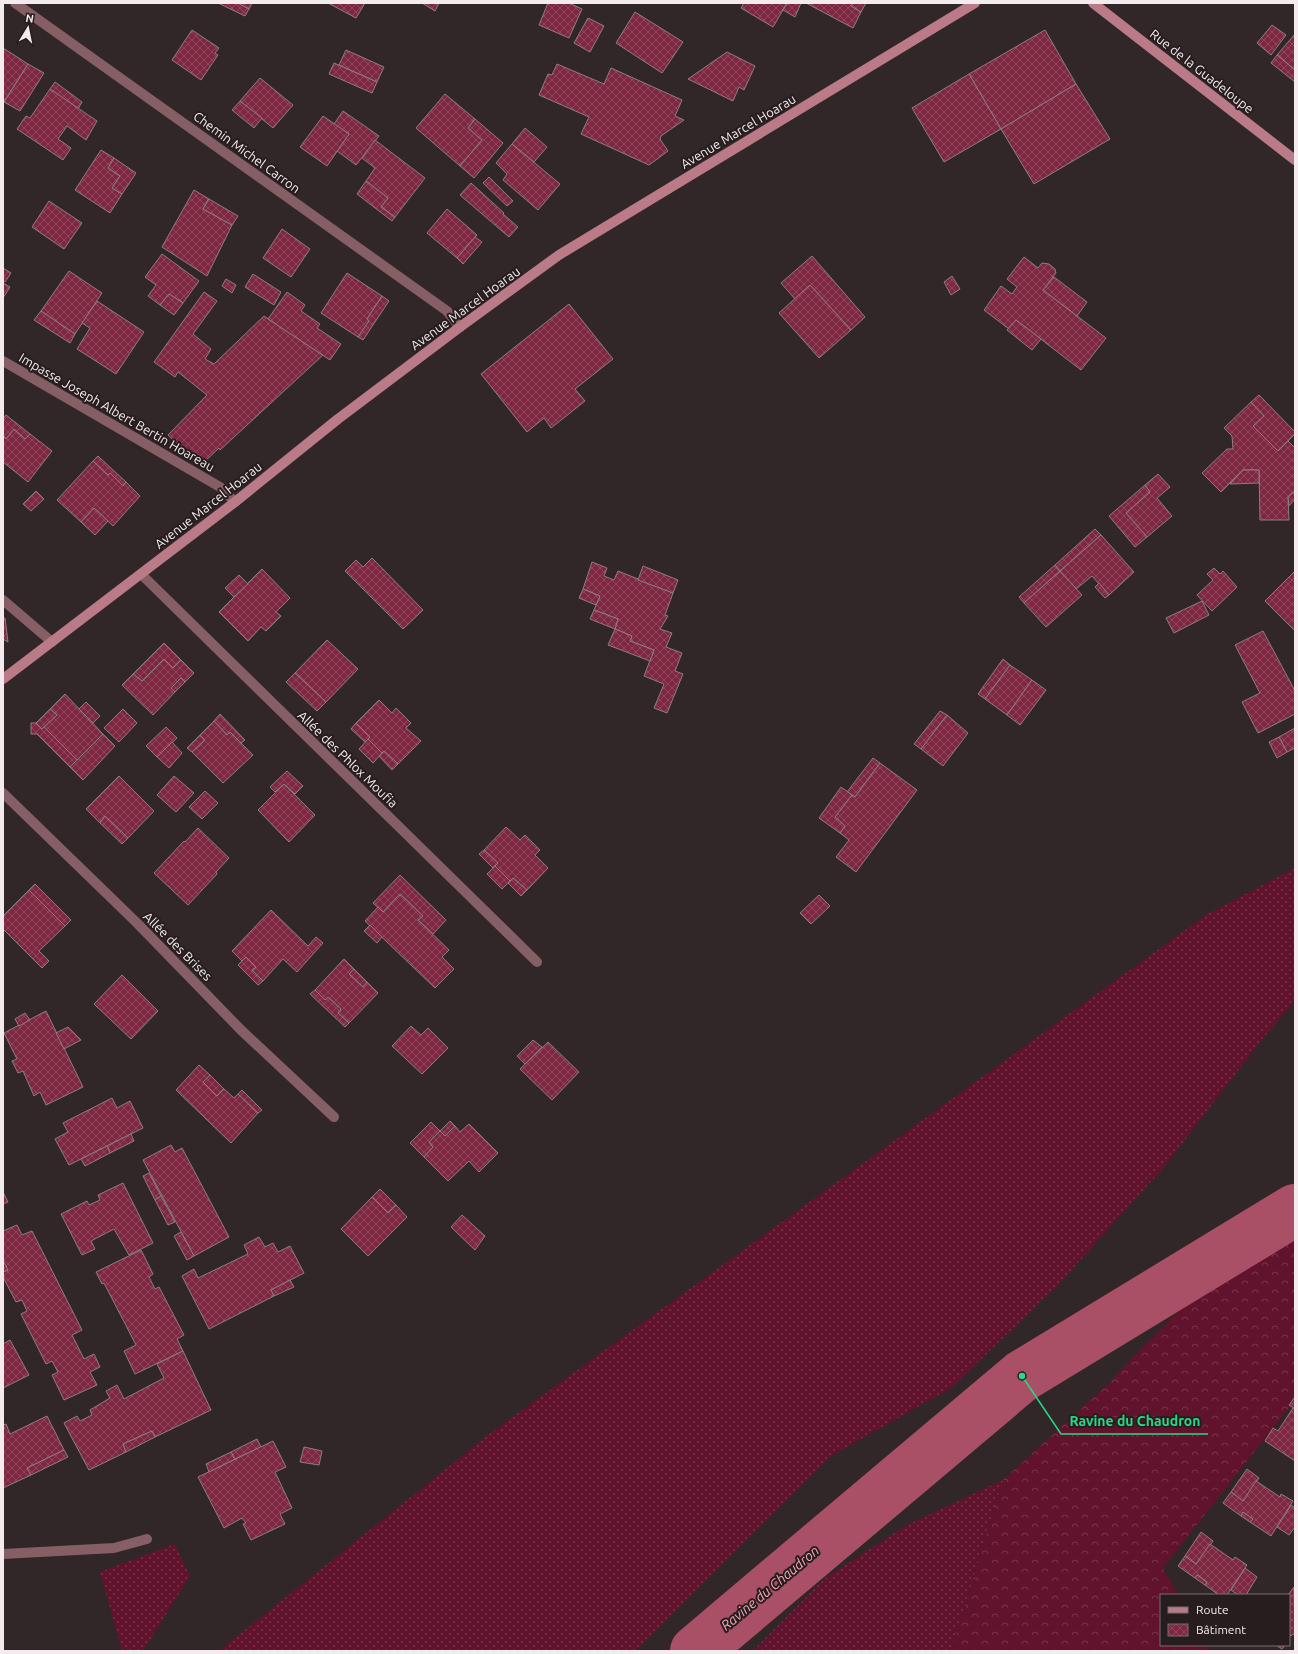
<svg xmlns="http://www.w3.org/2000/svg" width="1298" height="1654" font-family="Ubuntu,sans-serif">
<defs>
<pattern id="grass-dots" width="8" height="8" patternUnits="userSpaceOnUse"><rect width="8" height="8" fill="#61122d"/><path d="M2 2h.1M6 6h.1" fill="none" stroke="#78354c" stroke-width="1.8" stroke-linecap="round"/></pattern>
<pattern id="forest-crowns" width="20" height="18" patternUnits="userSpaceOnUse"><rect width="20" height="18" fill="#61122d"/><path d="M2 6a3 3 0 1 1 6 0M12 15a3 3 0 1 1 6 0" fill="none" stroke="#78354c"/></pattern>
<pattern id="building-cross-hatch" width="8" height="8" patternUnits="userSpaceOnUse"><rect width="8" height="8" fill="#7d2741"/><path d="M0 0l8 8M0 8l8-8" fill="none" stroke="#90465d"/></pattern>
</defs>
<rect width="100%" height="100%" fill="#312628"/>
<g fill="url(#grass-dots)">
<polygon points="1295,868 1295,1001 1263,1038 1164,1167 1057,1286 951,1388 831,1456 635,1651 219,1651 492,1432 1206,915"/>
<polygon points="1003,1480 951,1651 753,1651 824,1579 907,1525"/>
<polygon points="175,1544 190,1576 143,1651 122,1651 100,1572"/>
</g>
<polygon fill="url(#forest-crowns)" points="1295,1237 1295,1400 1163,1568 1178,1595 1161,1595 1161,1645 1207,1645 1211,1651 951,1651 1003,1480 1106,1386 1172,1317 1199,1294"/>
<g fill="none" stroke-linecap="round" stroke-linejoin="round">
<polyline stroke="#a94f66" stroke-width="52" points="696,1651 1022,1376 1295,1210"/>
</g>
<g fill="url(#building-cross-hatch)" stroke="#8c7f81">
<polygon points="218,3 238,3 249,9 245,16"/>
<polygon points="238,3 252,3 249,9"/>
<polygon points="328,3 365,3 356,18"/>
<polygon points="422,3 439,3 435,11"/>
<polygon points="548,3 569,3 582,9 569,38 539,25"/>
<polygon points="744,3 787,3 773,27 741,8"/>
<polygon points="787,3 801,3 795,17 783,10"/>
<polygon points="806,3 853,3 851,6 861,12 853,28"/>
<polygon points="853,3 866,3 861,12 851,6"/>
<polygon points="635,12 683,42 662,73 616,43"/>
<polygon points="588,18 604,26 590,52 574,43"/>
<polygon points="1272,25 1286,35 1271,55 1257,43"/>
<polygon points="192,30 219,48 215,53 218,55 201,80 172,60"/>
<polygon points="1045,30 1076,84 1001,129 969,74"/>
<polygon points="1295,34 1295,70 1277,55"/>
<polygon points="3,48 28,64 4,102 3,101"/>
<polygon points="346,50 384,67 377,82 339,65"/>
<polygon points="727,52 755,66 744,90 739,87 733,101 688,79"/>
<polygon points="1277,55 1295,70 1295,82 1271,63"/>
<polygon points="334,63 377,82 372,93 329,74"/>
<polygon points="28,64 44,73 20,111 4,102"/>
<polygon points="557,64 604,84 611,68 682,100 675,116 684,120 661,136 660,139 668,151 649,165 581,134 589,117 539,95 548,74 552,75"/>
<polygon points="969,74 1001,129 944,162 912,108"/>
<polygon points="260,78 293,105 273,128 240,101"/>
<polygon points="55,82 82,102 78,109 50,89"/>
<polygon points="1076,84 1110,139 1034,184 1001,129"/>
<polygon points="50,89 97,121 86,140 67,126 58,139 71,148 63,160 17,129 26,116 30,118"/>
<polygon points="445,94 475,119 468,128 482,140 460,166 416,128"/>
<polygon points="240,101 262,118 254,128 232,110"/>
<polygon points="343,111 379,136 356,165 337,151 349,134 334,124"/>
<polygon points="323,116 349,134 327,166 300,147"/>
<polygon points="475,119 503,143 474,178 460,166 482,140 468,128"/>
<polygon points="525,128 547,147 534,162 512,144"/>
<polygon points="375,140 425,178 395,217 381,207 388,198 366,181 375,168 362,158"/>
<polygon points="512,144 560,184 538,210 503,180 507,174 496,163"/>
<polygon points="101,150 114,158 108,168 120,176 112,188 122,194 110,213 75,190"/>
<polygon points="114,158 136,173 122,194 112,188 120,176 108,168"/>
<polygon points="489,177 513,201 507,206 483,183"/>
<polygon points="366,181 388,198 381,207 395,217 392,221 357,194"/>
<polygon points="471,183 504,213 503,214 518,227 509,237 460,195"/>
<polygon points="194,190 209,199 203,209 232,225 207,276 162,247"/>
<polygon points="209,199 238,216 232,225 203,209"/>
<polygon points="49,201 82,223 64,249 32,227"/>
<polygon points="447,209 477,235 457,258 427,233"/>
<polygon points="282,229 310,249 291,277 263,258"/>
<polygon points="475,237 482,242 463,264 457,258"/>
<polygon points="162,254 199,281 183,303 169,294 160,305 148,296 156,285 145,277"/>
<polygon points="812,256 865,317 851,330 810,285 795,299 781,283"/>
<polygon points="1024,257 1038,268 1042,263 1049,264 1055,269 1056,273 1043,290 1106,338 1081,370 1016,320 1009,329 984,310 1001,286 1012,294 1017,287 1007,279"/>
<polygon points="3,268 11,273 5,282 3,280"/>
<polygon points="69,271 102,293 75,334 41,311"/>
<polygon points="347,273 382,296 367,319 369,321 358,337 321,313"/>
<polygon points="253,274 281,292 274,305 245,287"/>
<polygon points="952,276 960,289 951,295 944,282"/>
<polygon points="1054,277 1087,302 1077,316 1043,290"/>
<polygon points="226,279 236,285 232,293 222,286"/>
<polygon points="3,283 10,287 3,298"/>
<polygon points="810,285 851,330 819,358 779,313"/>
<polygon points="204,292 217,301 193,334 211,349 205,359 214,364 264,316 323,355 220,450 219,448 202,464 196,462 168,435 207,395 178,372 175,377 154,362"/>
<polygon points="287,292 305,305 301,311 320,324 317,328 341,344 330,360 268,319"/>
<polygon points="169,294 183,303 174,315 160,305"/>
<polygon points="382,296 389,301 363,340 358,337 369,321 367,319"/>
<polygon points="97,301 144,332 116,374 77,349 90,328 82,323"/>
<polygon points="569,304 613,359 575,389 585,401 551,428 544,418 527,432 481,374"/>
<polygon points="41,311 75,334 70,343 34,320"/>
<polygon points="1016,320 1041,339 1032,350 1007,330"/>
<polygon points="1259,395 1295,432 1295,434 1278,451 1253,426 1264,416 1251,402"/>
<polygon points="1251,402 1264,416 1253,426 1278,451 1288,441 1295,448 1295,491 1288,497 1289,520 1260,520 1259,470 1243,470 1221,492 1202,473 1227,449 1233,449 1232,436 1224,428"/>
<polygon points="6,415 30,434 25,439 14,429 6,439 3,436 3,419"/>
<polygon points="14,429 25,439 30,434 52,451 28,482 3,462 3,436 6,439"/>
<polygon points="98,456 126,482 123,486 110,473 108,475 93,461"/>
<polygon points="93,461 108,475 110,473 123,486 126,482 140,496 113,526 94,508 81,522 57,500"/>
<polygon points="1243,470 1259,470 1259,483 1230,484"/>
<polygon points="1158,474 1170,487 1157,498 1172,516 1147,537 1126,513 1150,492 1145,485"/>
<polygon points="1145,485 1150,492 1126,513 1147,537 1135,547 1109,516"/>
<polygon points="36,491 44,499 31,511 23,504"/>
<polygon points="1295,491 1295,499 1289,506 1288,497"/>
<polygon points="94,508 108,521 95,535 81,522"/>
<polygon points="1095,529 1101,535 1060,571 1055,565"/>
<polygon points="1101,535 1134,572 1109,595 1092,576 1076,589 1060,571"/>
<polygon points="372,558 423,610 403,629 345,571 356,560 363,567"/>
<polygon points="592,562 607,568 604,576 614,580 618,571 673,593 665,615 668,616 660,629 672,633 666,647 682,653 675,671 683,674 667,713 654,708 664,684 644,676 654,650 630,641 632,636 615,629 618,619 594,610 600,596 583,589"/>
<polygon points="1055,565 1060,571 1024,603 1019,597"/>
<polygon points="643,566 678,580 673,593 638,580"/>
<polygon points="1214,568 1220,574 1223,571 1237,587 1212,611 1197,595 1213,580 1207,574"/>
<polygon points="262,569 290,598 276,612 281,616 266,631 261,627 248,641 219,612"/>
<polygon points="1060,571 1082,595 1046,627 1024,603"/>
<polygon points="1295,571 1295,631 1265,601"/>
<polygon points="239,575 248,584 234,597 225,588"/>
<polygon points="1099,583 1109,595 1105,598 1095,587"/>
<polygon points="583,589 600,596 596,605 579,598"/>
<polygon points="1202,601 1209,615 1174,633 1166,618"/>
<polygon points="594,610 618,619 615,629 590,619"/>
<polygon points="3,617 5,618 8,642 3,639"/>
<polygon points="615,629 632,636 630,641 654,650 650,661 608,645"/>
<polygon points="1263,631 1295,691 1295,714 1258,733 1242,702 1260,693 1235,645"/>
<polygon points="327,640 358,669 326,702 295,673"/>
<polygon points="164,643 181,660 173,668 164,659 142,681 133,674"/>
<polygon points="164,659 173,668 181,660 194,673 185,682 181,678 171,688 175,692 153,715 122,685 133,674 142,681"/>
<polygon points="1003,659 1010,665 985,699 978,694"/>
<polygon points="1010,665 1032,680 1007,715 985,699"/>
<polygon points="295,673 326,702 317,711 286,682"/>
<polygon points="181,678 185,682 175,692 171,688"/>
<polygon points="1032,680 1046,690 1020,725 1007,715"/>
<polygon points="65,694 103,734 77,760 44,727 57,715 50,709"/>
<polygon points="379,700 392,713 396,708 411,723 406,728 421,741 398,764 384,751 382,753 368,739 370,737 356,723"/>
<polygon points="86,702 100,716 93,723 79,709"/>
<polygon points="50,709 57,715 42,729 36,723"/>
<polygon points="123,709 137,723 119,742 104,728"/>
<polygon points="940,711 947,715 921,749 914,744"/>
<polygon points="220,714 245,740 241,743 230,732 227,735 214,721"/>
<polygon points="947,715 968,733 943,766 921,749"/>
<polygon points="214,721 227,735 230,732 253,755 223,783 192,752 205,740 200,735"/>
<polygon points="31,723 36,723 42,729 44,727 77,760 70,767 37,734 31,734"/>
<polygon points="356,723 370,737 365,742 351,729"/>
<polygon points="166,727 177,738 157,757 146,746"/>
<polygon points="1295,728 1295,748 1287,752 1279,737"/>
<polygon points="103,734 115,746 83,780 70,767"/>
<polygon points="200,735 205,740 192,752 187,748"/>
<polygon points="1279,737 1287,752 1277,758 1269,742"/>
<polygon points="368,739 382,753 373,763 359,749"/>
<polygon points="172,742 182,753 169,768 157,757"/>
<polygon points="384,751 398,764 392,770 379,756"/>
<polygon points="873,758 880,763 855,797 847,792"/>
<polygon points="880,763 917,790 856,872 836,857 849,840 840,833 845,826 835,817 852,795 855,797"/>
<polygon points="287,771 303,786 295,794 284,784 275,792 270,787"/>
<polygon points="119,776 154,811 128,838 105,816 100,823 86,809"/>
<polygon points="174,776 194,793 176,812 157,795"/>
<polygon points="284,784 315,815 289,842 258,810"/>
<polygon points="841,787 852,795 835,817 845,826 840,833 819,818"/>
<polygon points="205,791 218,803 202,819 189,807"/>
<polygon points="105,816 128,838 122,844 100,823"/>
<polygon points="506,827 520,840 525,835 540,850 535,855 548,868 527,890 513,878 510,881 495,866 498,863 484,850"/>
<polygon points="198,828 229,858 216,872 217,874 188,905 154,873 184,841 185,842"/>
<polygon points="484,850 498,863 493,868 479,854"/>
<polygon points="495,866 510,881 502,889 487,874"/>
<polygon points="400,875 446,920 433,934 418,920 423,916 400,894 383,912 373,903"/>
<polygon points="513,878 527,890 521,896 508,883"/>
<polygon points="35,884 71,920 65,926 29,890"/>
<polygon points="29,890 65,926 39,951 49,961 42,968 3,929 3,916"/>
<polygon points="400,894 423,916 418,920 449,950 442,957 454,969 435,988 365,921 378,907 383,912"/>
<polygon points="819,895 830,906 811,924 800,913"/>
<polygon points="271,910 308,946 316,937 323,943 297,972 283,959 263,981 252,970 256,967 246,957 242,961 232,951"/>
<polygon points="370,925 382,937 377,943 364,931"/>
<polygon points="246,957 256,967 252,970 263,981 258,985 238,965"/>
<polygon points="344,959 354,969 349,974 363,987 367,982 378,993 349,1023 338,1013 341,1009 328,997 325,1000 315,990"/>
<polygon points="354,969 367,982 363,987 349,974"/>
<polygon points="122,975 158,1011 131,1039 94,1004"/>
<polygon points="315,990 325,1000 328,997 341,1009 338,1013 349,1023 345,1027 310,994"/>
<polygon points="46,1011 83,1087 46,1105 40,1092 34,1096 23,1071 18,1073 12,1061 17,1059 4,1033"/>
<polygon points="25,1013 30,1020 19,1026 15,1019"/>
<polygon points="411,1026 421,1035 428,1028 448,1048 422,1074 392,1046"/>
<polygon points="68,1027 81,1040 64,1049 56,1033"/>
<polygon points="533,1040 542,1047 525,1064 517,1056"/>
<polygon points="548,1042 579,1072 552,1100 520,1069"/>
<polygon points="199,1065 210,1075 203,1082 217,1096 224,1089 234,1098 238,1094 258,1113 231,1143 176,1090"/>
<polygon points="210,1075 224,1089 217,1096 203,1082"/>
<polygon points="242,1090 262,1110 258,1113 238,1094"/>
<polygon points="112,1098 117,1108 130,1101 143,1128 69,1165 55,1139 68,1132 63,1123"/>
<polygon points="450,1121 455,1126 445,1136 440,1131"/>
<polygon points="431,1122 440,1131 429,1142 433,1147 424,1157 410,1143"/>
<polygon points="469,1124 498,1153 479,1172 469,1161 448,1181 424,1157 433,1147 429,1142 440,1131 445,1136 455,1126 460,1132"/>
<polygon points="131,1134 134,1141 110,1153 107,1146"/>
<polygon points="171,1145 175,1152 182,1148 229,1237 194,1256 143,1160"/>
<polygon points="107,1146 110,1153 85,1166 81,1159"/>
<polygon points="149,1173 161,1196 155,1200 143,1176"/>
<polygon points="123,1183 153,1243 129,1255 114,1229 91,1241 95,1249 82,1255 61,1214 87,1201 89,1205 100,1200 98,1195"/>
<polygon points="380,1189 396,1205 388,1213 372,1197"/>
<polygon points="3,1192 8,1202 3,1204"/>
<polygon points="161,1196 175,1222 168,1225 155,1200"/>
<polygon points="372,1197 388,1213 396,1205 407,1217 368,1256 341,1229"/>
<polygon points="462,1215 485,1236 475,1250 451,1227"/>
<polygon points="17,1225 22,1235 32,1231 82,1330 72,1335 84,1359 94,1354 100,1367 90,1372 97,1385 64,1400 52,1375 58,1372 52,1361 46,1364 21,1314 27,1311 22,1300 16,1302 3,1277 3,1272 8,1270 3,1261 3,1231"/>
<polygon points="181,1232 194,1256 187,1260 174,1236"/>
<polygon points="259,1237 265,1247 273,1243 278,1252 290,1246 304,1273 271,1290 274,1296 209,1329 182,1276 194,1269 198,1278 248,1254 244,1245"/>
<polygon points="141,1250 153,1274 149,1277 155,1289 159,1287 184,1335 177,1339 183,1351 135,1374 124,1351 136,1345 104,1283 102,1284 96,1272"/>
<polygon points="3,1261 8,1270 3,1272"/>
<polygon points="290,1280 294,1287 274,1296 271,1290"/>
<polygon points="10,1340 29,1375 3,1388 3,1344"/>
<polygon points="183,1351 211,1410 155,1437 152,1431 123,1444 126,1452 89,1470 64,1423 77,1416 80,1421 92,1415 90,1410 110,1398 106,1391 117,1385 124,1399 164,1378 157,1364"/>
<polygon points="1295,1397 1295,1409 1289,1405"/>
<polygon points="1293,1408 1295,1409 1295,1461 1265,1441 1273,1428 1278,1431"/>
<polygon points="47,1416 64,1450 27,1468 31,1475 3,1488 3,1425 6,1424 10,1434"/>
<polygon points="152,1431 155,1437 126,1452 123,1444"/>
<polygon points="257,1439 261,1447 235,1459 231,1452"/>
<polygon points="273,1441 286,1467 275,1472 292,1508 280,1514 285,1524 251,1540 243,1524 246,1523 242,1518 224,1528 198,1477"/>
<polygon points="304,1447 322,1451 319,1465 300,1462"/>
<polygon points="64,1450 68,1457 31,1475 27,1468"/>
<polygon points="231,1452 235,1459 209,1472 206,1464"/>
<polygon points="1247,1469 1259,1478 1243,1501 1231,1492"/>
<polygon points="1256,1481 1280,1497 1281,1494 1293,1501 1271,1536 1250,1522 1253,1519 1243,1512 1241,1516 1223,1503 1231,1492 1243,1501"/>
<polygon points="1291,1505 1295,1508 1295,1527 1289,1535 1277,1527"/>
<polygon points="1243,1512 1253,1519 1250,1522 1241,1516"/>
<polygon points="1201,1532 1213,1541 1196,1564 1185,1556"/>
<polygon points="1210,1544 1233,1560 1235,1557 1247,1565 1227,1595 1219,1595 1205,1585 1207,1582 1197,1575 1195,1578 1178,1566 1185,1556 1196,1564"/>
<polygon points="1245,1568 1257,1577 1246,1595 1238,1595 1231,1590"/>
<polygon points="1197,1575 1207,1582 1205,1585 1195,1578"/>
<polygon points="1294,1587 1295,1635 1293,1634 1291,1636 1289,1635 1288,1595"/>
<polygon points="1276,1645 1285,1645 1282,1649"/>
</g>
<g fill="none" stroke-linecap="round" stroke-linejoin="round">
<g stroke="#865e66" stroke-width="10">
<polyline points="15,3 447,311 460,327"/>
<polyline points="3,361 220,487 235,502"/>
<polyline points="141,574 537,962"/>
<polyline points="3,600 52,642"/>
<polyline points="3,793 137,923 241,1030 334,1117"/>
<polyline points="3,1554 114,1548 147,1539"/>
</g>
<g stroke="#bb7a88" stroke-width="10">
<polyline points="1093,3 1295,160"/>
<polyline points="3,679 235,502 338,419 460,327 559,255 975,3"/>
</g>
</g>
<g text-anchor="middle" stroke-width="4" stroke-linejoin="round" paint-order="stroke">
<g font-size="13" fill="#f3ebed" stroke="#271d1f">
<text transform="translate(1202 71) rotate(38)" y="5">Rue de la Guadeloupe</text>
<text transform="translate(738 131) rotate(-31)" y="5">Avenue Marcel Hoarau</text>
<text transform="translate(247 152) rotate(36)" y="5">Chemin Michel Carron</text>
<text transform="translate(465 308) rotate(-36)" y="5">Avenue Marcel Hoarau</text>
<text transform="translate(117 412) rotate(30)" y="5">Impasse Joseph Albert Bertin Hoareau</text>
<text transform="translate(208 505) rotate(-38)" y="5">Avenue Marcel Hoarau</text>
<text transform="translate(348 759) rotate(44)" y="5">Allée des Phlox Moufia</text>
<text transform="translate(178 946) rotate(45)" y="5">Allée des Brises</text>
</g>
<g font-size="14" font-style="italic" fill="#f3a8b7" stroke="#271d1f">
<text transform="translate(770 1588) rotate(-40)" y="5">Ravine du Chaudron</text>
</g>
</g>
<path fill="none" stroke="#2ad885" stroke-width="1.5" d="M1022 1376L1061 1434H1208"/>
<circle fill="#2ad885" stroke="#271d1f" stroke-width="1.5" cx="1022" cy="1376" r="4"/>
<g font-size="14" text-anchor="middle" font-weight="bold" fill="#2ad885" stroke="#271d1f" stroke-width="4" stroke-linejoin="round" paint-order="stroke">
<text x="1135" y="1426">Ravine du Chaudron</text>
</g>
<rect width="1298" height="1654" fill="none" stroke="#f3ebed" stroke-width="8"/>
<rect x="1160" y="1594" width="130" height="52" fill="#271d1f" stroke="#796f71"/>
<rect x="1168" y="1607" width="20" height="6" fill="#bb7a88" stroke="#796f71"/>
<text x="1196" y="1614" font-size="12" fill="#f3ebed">Route</text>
<rect x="1168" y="1624" width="20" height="12" fill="url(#building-cross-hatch)" stroke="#796f71"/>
<text x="1196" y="1634" font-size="12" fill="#f3ebed">Bâtiment</text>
<g transform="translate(28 28) rotate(10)" stroke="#271d1f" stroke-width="3" paint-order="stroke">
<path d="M0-3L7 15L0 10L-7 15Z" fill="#f3ebed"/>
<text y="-6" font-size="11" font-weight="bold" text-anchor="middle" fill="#f3ebed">N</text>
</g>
</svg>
